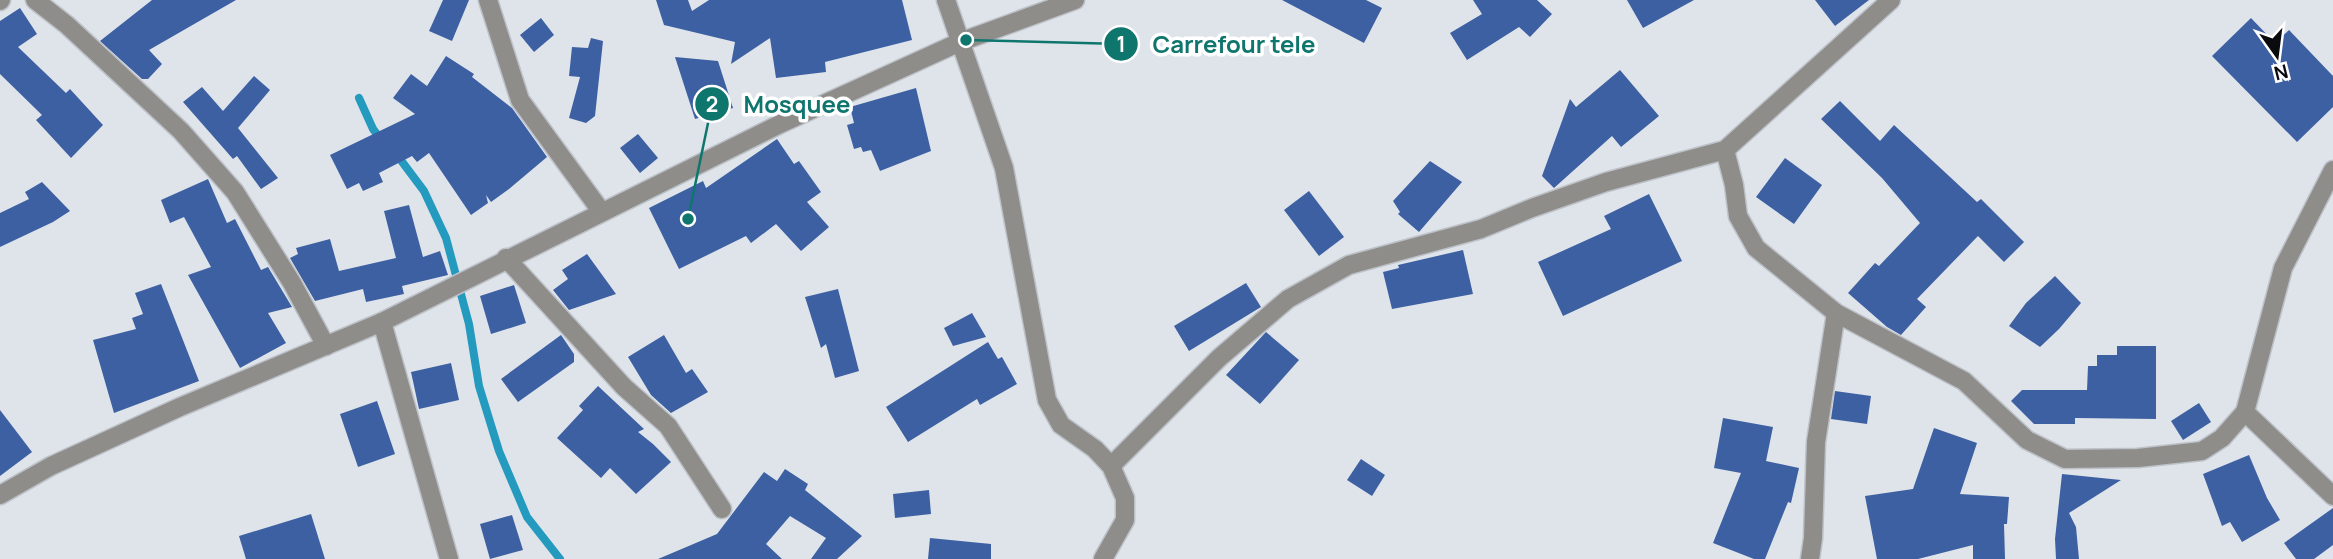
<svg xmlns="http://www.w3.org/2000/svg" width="2333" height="559" font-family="Manrope,sans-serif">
<rect width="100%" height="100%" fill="#dfe4eb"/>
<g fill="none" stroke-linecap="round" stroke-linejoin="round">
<g stroke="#249abf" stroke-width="8">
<polyline points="359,98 373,129 382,141"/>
<polyline points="397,155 424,191 446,238 469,324 479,386 499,451 527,517 560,559"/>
</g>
</g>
<g fill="#3d60a2">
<polygon points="152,0 236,0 149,50 162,64 148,79 142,79 100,41"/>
<polygon points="443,0 469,0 452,41 429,31"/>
<polygon points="656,0 688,0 692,11 709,0 902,0 912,40 825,62 826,72 776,78 770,38 731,64 735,42 664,25"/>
<polygon points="1282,0 1366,0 1382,8 1364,43"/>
<polygon points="1473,0 1537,0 1552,14 1530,37 1519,27 1467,60 1450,33 1482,14"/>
<polygon points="1627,0 1694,0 1643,28"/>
<polygon points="1815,0 1869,0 1835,26"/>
<polygon points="20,8 37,34 18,47 66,93 70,89 103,125 71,158 36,120 42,115 0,74 0,21"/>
<polygon points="541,18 554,35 534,52 520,35"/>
<polygon points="2251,18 2275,43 2289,30 2333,76 2333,107 2297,142 2212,56"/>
<polygon points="591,38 603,41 595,116 586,123 569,118 580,77 569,76 572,47 588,48"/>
<polygon points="446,56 474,74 472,77 512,108 547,157 509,189 491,202 486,195 488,203 471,215 429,153 417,162 412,156 379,173 383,182 363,191 359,183 347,189 330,155 415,114 393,98 411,74 427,86"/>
<polygon points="675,57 718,61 733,108 695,119"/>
<polygon points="1620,70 1659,116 1621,147 1612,136 1554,188 1542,176 1570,99 1576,107"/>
<polygon points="254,76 270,90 238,128 278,178 261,189 237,156 233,159 183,102 202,87 223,111"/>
<polygon points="916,88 931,151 880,171 871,150 863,152 861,147 854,149 847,125 854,123 850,107"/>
<polygon points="1840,101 1880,141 1894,125 1977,202 1981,199 2024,242 2004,262 1978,236 1917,299 1926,307 1901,335 1887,327 1848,293 1875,263 1879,266 1920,223 1882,178 1821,119"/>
<polygon points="638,134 658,158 640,173 620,148"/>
<polygon points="777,139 794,164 799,161 821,192 807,202 829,227 801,251 776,224 751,243 746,236 679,269 649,208 703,181 706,188"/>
<polygon points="1785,158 1822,185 1794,224 1756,197"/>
<polygon points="1430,161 1462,182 1419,232 1398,214 1400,212 1393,201"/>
<polygon points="208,179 227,223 235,219 261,270 268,267 292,307 268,313 286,343 240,368 188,275 211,267 184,217 170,223 161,200"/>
<polygon points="42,182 70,211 53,222 0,247 0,213 29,199 25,192"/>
<polygon points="1309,191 1344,237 1319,256 1284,210"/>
<polygon points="1649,194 1682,261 1563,316 1538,262 1611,229 1604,216"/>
<polygon points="409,205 423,257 440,251 448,275 402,286 404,294 366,302 363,289 315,301 290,258 298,254 296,248 330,239 339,271 396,258 384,211"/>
<polygon points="1463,250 1473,294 1392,309 1383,272 1399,268 1398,265"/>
<polygon points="587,254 616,294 569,310 553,290 568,279 562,270"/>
<polygon points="2055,276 2081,303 2059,329 2040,347 2009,326 2026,303"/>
<polygon points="1246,283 1261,307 1189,351 1174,326"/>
<polygon points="161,284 199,381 114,413 93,340 136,329 132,318 143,314 135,293"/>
<polygon points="514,285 526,323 491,334 480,296"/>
<polygon points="838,289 859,371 835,378 826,344 821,348 805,297"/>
<polygon points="972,313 986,337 953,346 944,328"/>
<polygon points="1266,332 1299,360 1260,404 1226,375"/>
<polygon points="561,335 574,354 574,362 518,402 501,379"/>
<polygon points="664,335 686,373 692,369 708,392 671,413 651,395 628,357"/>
<polygon points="988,342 998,359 1002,357 1017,384 980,405 977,399 908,442 886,407"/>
<polygon points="2117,346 2156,346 2156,419 2075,418 2075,424 2034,424 2011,401 2022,390 2087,390 2088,366 2097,366 2097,355 2117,355"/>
<polygon points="451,363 459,400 419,409 411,372"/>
<polygon points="598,386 644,429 638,432 653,444 671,462 636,494 610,468 601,478 557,438 583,410 579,406"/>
<polygon points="1835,391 1871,396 1867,424 1831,419"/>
<polygon points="377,401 395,454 358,467 340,414"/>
<polygon points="2199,403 2211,422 2183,440 2171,421"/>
<polygon points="0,410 32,452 0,476"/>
<polygon points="1723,418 1773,427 1766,461 1799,468 1791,503 1788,502 1765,559 1754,559 1713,543 1741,473 1714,468"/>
<polygon points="1934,428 1977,443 1960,494 2009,497 2007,524 2004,524 2005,559 1973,559 1973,545 1918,559 1877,559 1865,496 1913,489"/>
<polygon points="2249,455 2267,498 2280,520 2242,542 2230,522 2222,526 2203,474"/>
<polygon points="1361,459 1385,475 1372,496 1347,480"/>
<polygon points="785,469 808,484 805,490 862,536 837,559 811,559 826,538 790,516 766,544 782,559 658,559 717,534 764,472 777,481"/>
<polygon points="2062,474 2121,480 2069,513 2076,527 2079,559 2056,559 2055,539"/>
<polygon points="929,490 931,514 895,518 893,494"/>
<polygon points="2333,508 2333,545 2314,559 2296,559 2284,543"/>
<polygon points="311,514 325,559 246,559 239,536"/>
<polygon points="512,515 523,550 490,559 480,524"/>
<polygon points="930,538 991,544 991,559 928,559"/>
</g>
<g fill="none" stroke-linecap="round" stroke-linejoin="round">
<defs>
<g id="minor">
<polyline points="35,0 67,25 181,131 235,192 292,283 326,346"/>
<polyline points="488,0 520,100 601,211"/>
<polyline points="946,0 1004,168 1047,400 1061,425 1095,449 1111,466 1125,498 1125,520 1103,559"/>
<polyline points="0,1 1,0"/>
<polyline points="1725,150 1734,185 1738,216 1756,248 1836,313 1964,381 2027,440 2065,459 2138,458 2202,451 2222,438 2245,412 2283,268 2333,170"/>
<polyline points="506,258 624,387 668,426 722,509"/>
<polyline points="382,322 449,559"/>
<polyline points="2245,412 2333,496"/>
<polyline points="1111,466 1219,358 1288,299 1349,265 1481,229 1532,208 1606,182 1725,150 1891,0"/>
<polyline points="0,495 51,466 180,407 382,322 780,124 960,42 1075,0"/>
<polyline points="1810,559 1813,538 1816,442 1836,313"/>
</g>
</defs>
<use href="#minor" stroke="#bdc1c8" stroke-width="21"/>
<use href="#minor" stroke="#8f8d8a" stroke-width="18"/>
</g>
<path fill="none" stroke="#0f766e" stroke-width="2.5" d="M966 40L1121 44M688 219L712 104"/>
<g fill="#0f766e" stroke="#fff" stroke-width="2.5">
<circle cx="966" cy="40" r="7"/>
<circle cx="688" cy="219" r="7"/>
<circle cx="1121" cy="44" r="18"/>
<circle cx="712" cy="104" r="18"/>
</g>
<g font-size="21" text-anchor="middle" font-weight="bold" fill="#fff">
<text x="1121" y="52">1</text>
<text x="712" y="112">2</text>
</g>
<g font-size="24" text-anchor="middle" font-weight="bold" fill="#0f766e" stroke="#fff" stroke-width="7" stroke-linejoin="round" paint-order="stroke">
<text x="1234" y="53">Carrefour tele</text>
<text x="797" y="113">Mosquee</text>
</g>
<g transform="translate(2277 56) rotate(166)" stroke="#ffffff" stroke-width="5" paint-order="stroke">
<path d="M0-5L12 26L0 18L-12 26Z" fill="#0a0b0e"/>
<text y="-10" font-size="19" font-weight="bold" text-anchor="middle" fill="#0a0b0e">N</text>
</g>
</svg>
